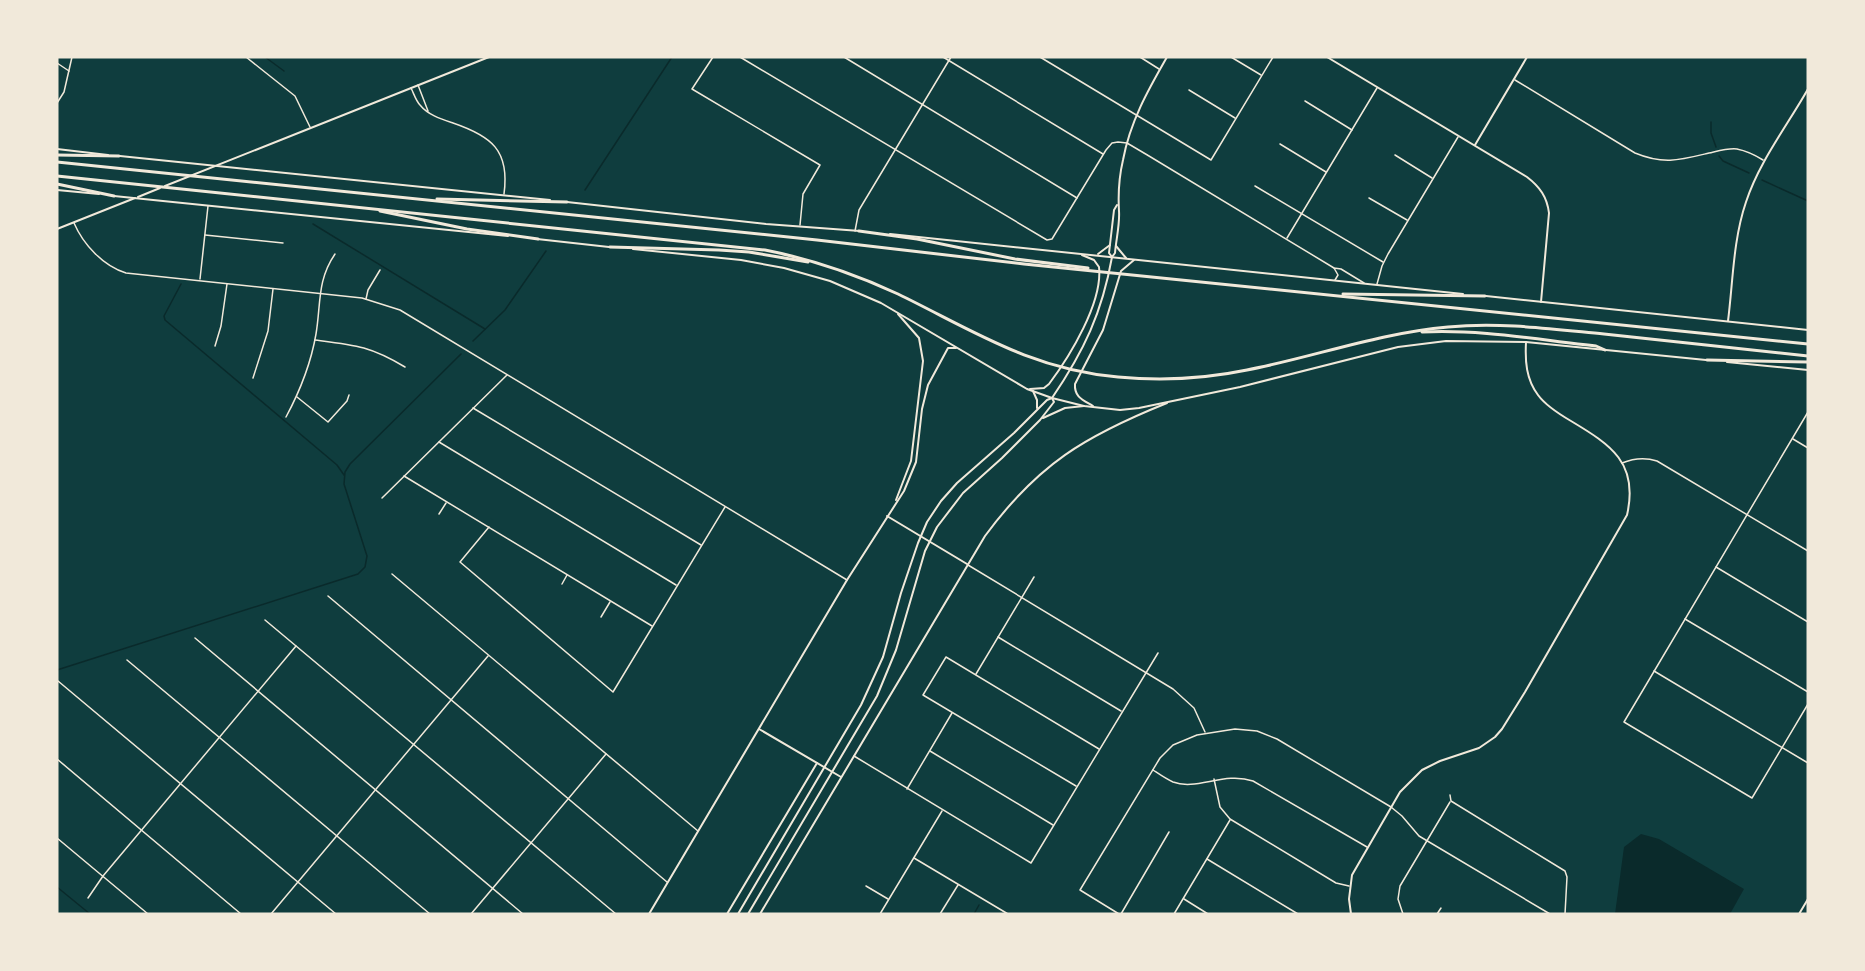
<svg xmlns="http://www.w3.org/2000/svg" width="1865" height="971" font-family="Inter,sans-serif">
<rect width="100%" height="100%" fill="#0f3d3e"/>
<polygon fill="#0a2a2b" points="1641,834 1659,839 1744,889 1730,914 1615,914 1624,847"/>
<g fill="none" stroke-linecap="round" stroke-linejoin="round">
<g stroke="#0a2a2b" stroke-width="1.5">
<polyline points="265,57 284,71"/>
<polyline points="1711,122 1711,133 1716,147"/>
<polyline points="1719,156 1723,161 1749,173"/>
<polyline points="1762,180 1808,201"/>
<polyline points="585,190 672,57"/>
<polyline points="313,224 485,329"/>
<polyline points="181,284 164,316 165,320 337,465 344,475"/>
<polyline points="473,341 505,310 546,251"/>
<polyline points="57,670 358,574 365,567 367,556 344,484 345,472 350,464 461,354"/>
<polyline points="57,887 90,914"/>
<polyline points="974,914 979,905"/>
</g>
<g stroke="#f1e9da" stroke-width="1.5">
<polyline points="246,57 295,96 310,127"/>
<polyline points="713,57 692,89 820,165 803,194 800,225"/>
<polyline points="740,57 1047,240 1052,239 1106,150 1112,143 1118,142 1127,143 1149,156 1334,268 1341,269 1364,283"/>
<polyline points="844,57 1077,198"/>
<polyline points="943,57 1103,154"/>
<polyline points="1040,57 1211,160 1273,57"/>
<polyline points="1140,57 1159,69"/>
<polyline points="1231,57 1261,75"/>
<polyline points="57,63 69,71"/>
<path d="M 1515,80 L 1635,153 C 1664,165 1680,160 1709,153 C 1718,151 1728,148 1737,149 C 1747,151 1755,155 1763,160"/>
<polyline points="418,85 428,111"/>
<path d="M 411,88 C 414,94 416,101 420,105 C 428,115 441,119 453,123 C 491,136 510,150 504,194"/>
<polyline points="1189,90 1235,118"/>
<polyline points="1305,101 1352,130"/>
<polyline points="57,103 64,92 72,57"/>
<polyline points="1280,144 1326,172"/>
<polyline points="1395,155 1432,178"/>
<polyline points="1255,186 1383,262"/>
<polyline points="1369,198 1407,220"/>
<path d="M 74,223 C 83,244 103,266 126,273 L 362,298 L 400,310 L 847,580"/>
<polyline points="855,231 859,210 951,57"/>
<polyline points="205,235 283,243"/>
<polyline points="1287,238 1377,88"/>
<polyline points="1334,268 1338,275 1335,280"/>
<polyline points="200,279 208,206"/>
<polyline points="1377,284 1382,266 1388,254 1458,137"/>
<polyline points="366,299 368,290 380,270"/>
<path d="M 315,340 C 355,345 370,346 405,367"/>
<polyline points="215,346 221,326 227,284"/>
<polyline points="253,378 268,331 273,289"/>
<polyline points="297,397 328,422 347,401 349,395"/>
<polyline points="473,408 701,545"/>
<polyline points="1808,412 1624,722 1752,798 1808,704"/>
<path d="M 286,417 C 300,391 311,363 316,334 C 321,304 317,280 335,254"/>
<polyline points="1793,439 1808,448"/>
<polyline points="439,442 676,585"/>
<path d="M 1622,463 C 1634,458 1645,457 1657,461 L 1808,551"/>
<polyline points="404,476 652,626"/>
<polyline points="382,498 507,375"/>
<polyline points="439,514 446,503"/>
<polyline points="489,527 460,562 613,692 725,507"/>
<polyline points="968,565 1173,689 1194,708 1205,732"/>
<polyline points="1716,567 1808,622"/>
<polyline points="392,574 698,831"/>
<polyline points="562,584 567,575"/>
<polyline points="328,596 667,882"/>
<polyline points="601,617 610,602"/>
<polyline points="1685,619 1808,692"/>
<polyline points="265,620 616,914"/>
<polyline points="998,637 1121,711"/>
<polyline points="195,638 523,914"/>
<polyline points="127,660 430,914"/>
<polyline points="1654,671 1808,763"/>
<polyline points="976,674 1034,577"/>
<polyline points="58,681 336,914"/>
<polyline points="930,751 1053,825"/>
<polyline points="854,756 1031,863 1158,653"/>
<polyline points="57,759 241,914"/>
<path d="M 1153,770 C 1159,774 1166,779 1173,782 C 1197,791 1224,771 1253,781 L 1367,847"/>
<polyline points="1214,779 1220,807 1230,819 1336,883 1349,886"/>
<polyline points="1076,786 923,695 946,657 1099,749"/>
<polyline points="907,789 952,713"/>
<polyline points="1450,795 1451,801 1565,871 1567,877 1565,914"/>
<polyline points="57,838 148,914"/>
<polyline points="914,858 1008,914"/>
<polyline points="1207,859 1298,914"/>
<polyline points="866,886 888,899"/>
<polyline points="88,898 103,876 296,646"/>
<polyline points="1184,899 1208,914"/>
<polyline points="271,914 488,656"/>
<polyline points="471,914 606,754"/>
<polyline points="880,914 942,811"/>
<polyline points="940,914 958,885"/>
<polyline points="1119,914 1080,890 1160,758 1173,745 1197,735 1235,729 1257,731 1277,739 1391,807 1402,816 1419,836 1550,914"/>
<polyline points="1121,914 1169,832"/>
<polyline points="1174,914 1230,820"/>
<polyline points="1403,914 1398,899 1400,886 1450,802"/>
<polyline points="1437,914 1441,908"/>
</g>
<g stroke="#f1e9da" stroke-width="2">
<path d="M 1327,57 L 1527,177 C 1540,187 1547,197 1549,213 L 1541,302"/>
<polyline points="1475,145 1527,57"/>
<polyline points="57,229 135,198"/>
<path d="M 1728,321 C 1733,282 1733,240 1746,202 C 1759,162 1787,126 1808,89"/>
<polyline points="896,500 911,461 923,361 919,338 898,314"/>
<polyline points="887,516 967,564"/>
<polyline points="759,729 841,777"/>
<polyline points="649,914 847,580 904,491 916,462 922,409 928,385 948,348 956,348"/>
<polyline points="727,914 817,763"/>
<path d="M 760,914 L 985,536 C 1038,464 1085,436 1167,403"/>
<path d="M 1351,914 L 1349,899 L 1352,875 L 1400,792 L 1422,770 L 1440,761 L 1479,748 L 1495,737 L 1502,729 L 1525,692 L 1627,515 C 1639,463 1611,445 1571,421 C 1559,414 1546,406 1538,395 C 1526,379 1525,361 1526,342"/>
</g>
<g stroke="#f1e9da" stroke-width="2">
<polyline points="57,149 108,155"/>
<polyline points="120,156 550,200"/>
<polyline points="165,186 489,57"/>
<polyline points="57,190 99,194"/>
<polyline points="114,196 508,236"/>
<polyline points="138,197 160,188"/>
<polyline points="567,202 766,224 860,231"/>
<polyline points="890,234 1463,294"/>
<polyline points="537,239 609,247"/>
<polyline points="1116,246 1126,258"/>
<polyline points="633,249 741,260 784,268 830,281 881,303 1027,389 1052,398 1084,406 1120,410 1139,408 1240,387 1398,347 1446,341 1526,342 1706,360"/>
<polyline points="1098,254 1110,245"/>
<path d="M 1112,257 L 1115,253 C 1116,240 1120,224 1119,211 C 1118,194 1119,177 1123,160 C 1130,122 1148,90 1167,57"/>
<polyline points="1112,257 1109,253 1114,210 1117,205"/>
<polyline points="1486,296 1808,330"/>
<polyline points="1727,362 1808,370"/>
<path d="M 1030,389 L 1044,388 L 1049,384 C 1070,356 1103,302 1099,267 L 1094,260 L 1082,255"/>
<path d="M 1093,406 C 1083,400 1074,397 1075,384 L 1103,330 L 1121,271 L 1134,260"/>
<polyline points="1799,914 1808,899"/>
</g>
<g stroke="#f1e9da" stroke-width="2">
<polyline points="1033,391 1037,400 1037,408"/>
<polyline points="1043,418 1065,408 1084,406"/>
<polyline points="738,914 861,705 883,657 901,593 918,543 927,522 941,501 957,483 1014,433 1047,400 1052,398"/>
<path d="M 748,914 L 877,696 L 896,650 L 925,551 L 937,527 L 963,493 L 1002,458 L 1040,420 L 1054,402 L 1052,398 C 1084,351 1102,313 1112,257"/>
</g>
<g stroke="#f1e9da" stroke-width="3">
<polyline points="57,155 119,156"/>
<polyline points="57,162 817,240 1024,264 1808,344"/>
<path d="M 57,176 L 765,250 C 811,259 855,274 898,294 C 974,331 1030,369 1118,377 C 1162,381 1204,379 1247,370 C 1314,357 1379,333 1448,327 C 1500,322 1552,329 1604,334 C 1672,341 1740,349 1808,356"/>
<polyline points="57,184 114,196"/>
<polyline points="437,199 567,202"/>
<polyline points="380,211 467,229 538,239"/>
<polyline points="859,231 917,239 1015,259 1088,268"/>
<polyline points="610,247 719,250 749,252 808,262"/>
<polyline points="1343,294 1485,296"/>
<path d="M 1422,332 C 1480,329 1539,340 1596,346 L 1605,350"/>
<polyline points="1707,360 1808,362"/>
</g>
</g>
<rect width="1865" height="971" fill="none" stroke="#f1e9da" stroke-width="117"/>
</svg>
